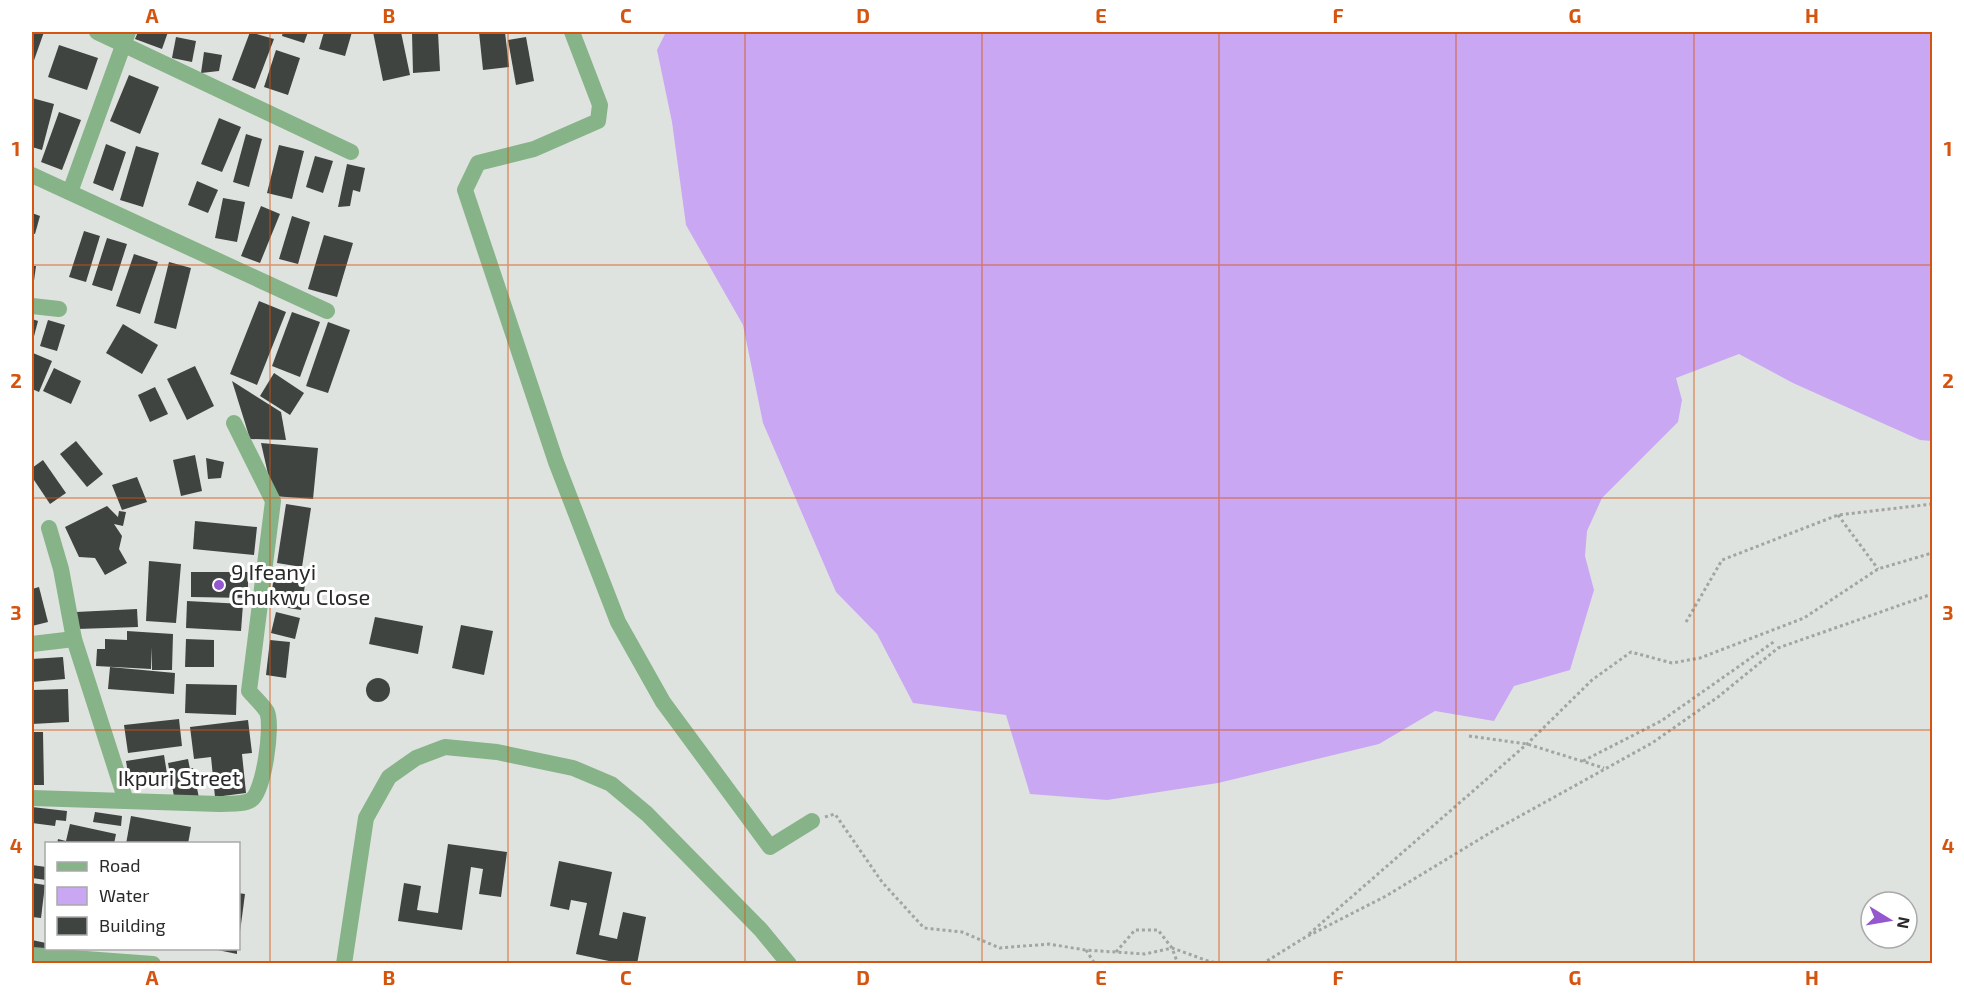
<svg xmlns="http://www.w3.org/2000/svg" width="1964" height="995" font-family="'Exo 2',sans-serif">
<rect width="100%" height="100%" fill="#dfe3df"/>
<polygon fill="#caa7f3" points="666,32 1932,32 1932,441 1920,440 1793,383 1739,354 1676,378 1682,400 1678,422 1602,498 1587,531 1585,556 1594,590 1570,670 1514,686 1494,721 1435,711 1379,744 1218,783 1107,800 1030,794 1006,715 913,703 877,634 836,592 763,423 743,325 686,225 672,122 657,50"/>
<g fill="#404440">
<polygon points="32,32 44,32 32,66"/>
<polygon points="138,32 168,32 162,49 135,39"/>
<polygon points="250,32 274,39 255,89 232,80"/>
<polygon points="283,32 308,32 304,43 282,36"/>
<polygon points="324,32 352,32 345,56 319,49"/>
<polygon points="373,32 401,32 410,75 383,81"/>
<polygon points="438,32 440,71 413,73 412,33"/>
<polygon points="479,32 505,32 509,67 483,70"/>
<polygon points="176,37 196,41 192,62 172,58"/>
<polygon points="526,37 534,81 516,85 508,40"/>
<polygon points="59,45 98,58 87,90 48,77"/>
<polygon points="276,50 300,58 288,95 264,87"/>
<polygon points="204,52 222,55 219,71 201,73"/>
<polygon points="129,75 159,87 140,134 110,121"/>
<polygon points="32,98 54,104 42,150 32,147"/>
<polygon points="59,112 81,120 62,170 41,162"/>
<polygon points="219,118 241,127 222,172 201,164"/>
<polygon points="246,134 262,139 249,187 233,182"/>
<polygon points="106,144 126,152 113,191 93,183"/>
<polygon points="279,145 304,151 292,199 267,193"/>
<polygon points="136,146 159,153 143,207 120,200"/>
<polygon points="315,156 333,161 323,193 306,187"/>
<polygon points="347,164 365,168 360,192 353,190 350,206 338,207"/>
<polygon points="197,181 218,190 208,213 188,205"/>
<polygon points="223,198 245,202 237,242 215,238"/>
<polygon points="261,206 280,214 260,263 241,256"/>
<polygon points="32,213 40,216 35,234 32,233"/>
<polygon points="292,216 310,222 298,264 279,259"/>
<polygon points="84,231 100,236 86,282 69,277"/>
<polygon points="324,235 353,243 337,297 308,289"/>
<polygon points="107,238 127,244 112,291 92,285"/>
<polygon points="134,254 158,262 140,314 116,306"/>
<polygon points="169,262 191,268 176,329 154,323"/>
<polygon points="32,266 36,266 33,288 32,288"/>
<polygon points="259,301 286,312 257,385 230,374"/>
<polygon points="292,312 320,322 300,377 272,366"/>
<polygon points="32,319 38,321 32,344"/>
<polygon points="48,320 65,325 57,351 40,346"/>
<polygon points="328,322 350,330 328,393 306,386"/>
<polygon points="123,324 158,345 142,374 106,353"/>
<polygon points="33,353 52,361 39,392 32,389"/>
<polygon points="195,366 214,406 187,420 167,379"/>
<polygon points="54,368 81,381 71,404 43,391"/>
<polygon points="274,373 304,393 290,415 260,396"/>
<polygon points="232,381 281,412 286,440 250,439"/>
<polygon points="155,387 168,414 150,422 138,395"/>
<polygon points="76,441 103,474 87,487 60,454"/>
<polygon points="261,443 318,448 313,499 273,496"/>
<polygon points="195,455 202,491 181,496 173,460"/>
<polygon points="206,458 224,462 221,478 208,479"/>
<polygon points="43,460 66,493 50,504 32,477 32,468"/>
<polygon points="137,477 147,502 122,510 112,485"/>
<polygon points="286,504 311,508 302,567 277,563"/>
<polygon points="107,506 118,517 119,511 126,512 123,526 114,524 122,536 119,549 127,563 105,575 95,558 79,557 65,527"/>
<polygon points="195,521 257,527 254,555 193,549"/>
<polygon points="149,561 181,564 176,623 146,621"/>
<polygon points="275,568 307,572 301,610 270,605"/>
<polygon points="191,572 248,572 248,598 191,597"/>
<polygon points="39,587 48,622 32,626 32,589"/>
<polygon points="187,601 243,604 241,631 186,628"/>
<polygon points="137,609 138,627 77,629 76,612"/>
<polygon points="276,612 300,618 295,639 271,633"/>
<polygon points="375,617 423,626 418,654 369,644"/>
<polygon points="461,625 493,631 484,675 452,668"/>
<polygon points="127,631 173,634 172,670 152,670 152,647 151,669 96,666 97,649 105,649 105,639 127,640"/>
<polygon points="186,639 214,640 214,667 185,667"/>
<polygon points="270,640 290,642 286,678 266,675"/>
<polygon points="63,657 65,679 32,682 32,659"/>
<polygon points="110,667 175,673 174,694 108,689"/>
<circle cx="378" cy="690" r="12"/>
<polygon points="186,684 237,685 236,715 185,713"/>
<polygon points="68,689 69,722 32,724 32,690"/>
<polygon points="179,719 182,746 128,753 124,725"/>
<polygon points="248,720 252,753 242,754 246,793 215,797 211,757 194,759 190,727"/>
<polygon points="32,732 43,732 44,785 32,785"/>
<polygon points="164,755 168,780 130,786 126,761"/>
<polygon points="188,759 190,769 193,768 199,798 175,802 168,763"/>
<polygon points="32,807 67,811 66,821 56,820 55,826 32,823"/>
<polygon points="95,812 122,816 121,826 93,822"/>
<polygon points="131,816 191,827 188,844 126,844"/>
<polygon points="70,824 116,834 114,844 57,844 58,839 66,841"/>
<polygon points="448,844 507,852 501,897 479,894 483,869 471,867 462,930 398,921 404,883 421,886 417,910 438,913"/>
<polygon points="559,861 612,872 599,935 617,939 623,912 646,917 637,964 623,964 576,954 587,903 571,900 569,910 550,906"/>
<polygon points="32,865 46,867 46,880 32,878"/>
<polygon points="32,883 45,885 41,918 32,917"/>
<polygon points="238,893 245,894 240,932 238,932"/>
<polygon points="32,940 46,943 45,951 32,949"/>
<polygon points="208,948 237,948 237,954"/>
</g>
<g fill="none" stroke-linecap="round" stroke-linejoin="round">
<g stroke="#a2a5a2" stroke-width="3" stroke-dasharray="3 3" stroke-linecap="butt">
<polyline points="1838,515 1878,569"/>
<polyline points="1686,622 1722,560 1838,515 1932,504"/>
<polyline points="1469,736 1527,744 1604,768"/>
<polyline points="1583,761 1661,721 1775,641"/>
<polyline points="825,817 835,814 882,882 924,928 962,932 1000,948 1049,944 1085,950 1145,954 1172,948 1211,962 1244,964"/>
<polyline points="1309,934 1527,744 1592,680 1631,652 1672,663 1700,658 1804,618 1878,569 1932,553"/>
<polyline points="1086,950 1095,964"/>
<polyline points="1116,952 1135,930 1158,930 1172,948 1178,964"/>
<polyline points="1262,964 1304,938 1386,896 1493,831 1652,743 1718,697 1778,648 1932,594"/>
</g>
<g stroke="#87b388" stroke-width="16">
<polyline points="97,32 351,152"/>
<polyline points="572,32 600,105 598,121 534,149 478,163 465,190 556,462 618,622 663,702 770,847 812,821"/>
<polyline points="32,175 327,311"/>
<polyline points="70,192 128,32"/>
<polyline points="32,306 59,309"/>
<polyline points="49,528 61,569 74,639 126,801"/>
<polyline points="32,644 74,639"/>
<path d="M 32,798 L 219,804 C 228,803 243,805 251,800 C 264,792 273,725 267,712 C 263,705 254,697 249,691 L 273,501 L 234,423"/>
<polyline points="32,955 153,964"/>
<polyline points="344,964 366,818 389,777 416,758 445,747 497,752 573,768 611,784 647,814 761,930 789,964"/>
</g>
</g>
<path fill="none" stroke="#d5540f" stroke-width="1.5" stroke-opacity="0.55" d="M 270,32 L 270,964M 508,32 L 508,964M 745,32 L 745,964M 982,32 L 982,964M 1219,32 L 1219,964M 1456,32 L 1456,964M 1694,32 L 1694,964M 32,265 L 1932,265M 32,498 L 1932,498M 32,730 L 1932,730"/>
<circle fill="#9457ce" stroke="#fff" stroke-width="2" cx="219" cy="585" r="6"/>
<g text-anchor="middle" stroke-width="6" stroke-linejoin="round" paint-order="stroke">
<g font-size="22" fill="#282928" stroke="#fff" text-anchor="start">
<text x="231" y="580">9 Ifeanyi<tspan x="231" dy="25">Chukwu Close</tspan></text>
</g>
<g font-size="22" fill="#282928" stroke="#fff">
<text x="179" y="786">Ikpuri Street</text>
</g>
</g>
<rect width="1964" height="995" fill="none" stroke="#ffffff" stroke-width="66"/>
<rect x="45" y="842" width="195" height="108" fill="#ffffff" stroke="#a9a9a9" stroke-width="1.5"/>
<rect x="57" y="862" width="30" height="9" fill="#87b388" stroke="#a9a9a9" stroke-width="1.5"/>
<text x="99" y="872" font-size="18" fill="#282928">Road</text>
<rect x="57" y="887" width="30" height="18" fill="#caa7f3" stroke="#a9a9a9" stroke-width="1.5"/>
<text x="99" y="902" font-size="18" fill="#282928">Water</text>
<rect x="57" y="917" width="30" height="18" fill="#404440" stroke="#a9a9a9" stroke-width="1.5"/>
<text x="99" y="932" font-size="18" fill="#282928">Building</text>
<g transform="translate(1889 920) rotate(101)"><circle r="28" fill="#ffffff" stroke="#a9a9a9" stroke-width="1.5"/>
<path d="M0-4.5L10 22L0 15L-10 22Z" fill="#9457ce"/>
<text y="-9" font-size="16" font-weight="bold" text-anchor="middle" fill="#282928">N</text>
</g>
<rect x="33" y="33" width="1898" height="929" fill="none" stroke="#d5540f" stroke-width="2"/>
<g font-size="20" text-anchor="middle" font-weight="bold" fill="#d5540f">
<text x="152" y="23">A</text>
<text x="389" y="23">B</text>
<text x="626" y="23">C</text>
<text x="863" y="23">D</text>
<text x="1101" y="23">E</text>
<text x="1338" y="23">F</text>
<text x="1575" y="23">G</text>
<text x="1812" y="23">H</text>
<text x="16" y="156">1</text>
<text x="1948" y="156">1</text>
<text x="16" y="388">2</text>
<text x="1948" y="388">2</text>
<text x="16" y="620">3</text>
<text x="1948" y="620">3</text>
<text x="16" y="853">4</text>
<text x="1948" y="853">4</text>
<text x="152" y="985">A</text>
<text x="389" y="985">B</text>
<text x="626" y="985">C</text>
<text x="863" y="985">D</text>
<text x="1101" y="985">E</text>
<text x="1338" y="985">F</text>
<text x="1575" y="985">G</text>
<text x="1812" y="985">H</text>
</g>
</svg>
